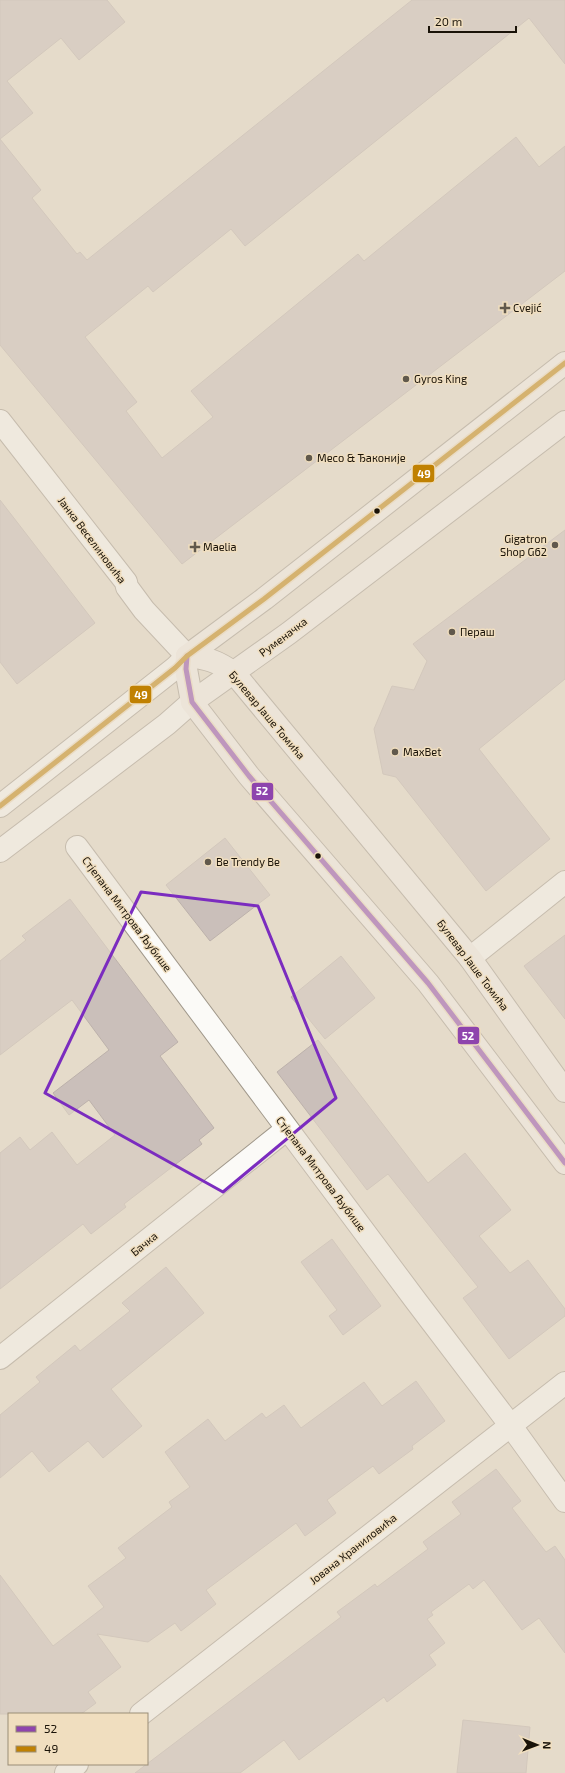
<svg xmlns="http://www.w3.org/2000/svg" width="565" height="1773" font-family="'Exo 2',sans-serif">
<rect width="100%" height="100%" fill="#e5dbca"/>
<g fill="#cabfba" stroke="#bcb1ab">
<polygon points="0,0 107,0 125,22 79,60 61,38 7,81 33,113 0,139 41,190 32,198 77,254 80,252 87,260 412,0 565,0 565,64 529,18 245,246 231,229 153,292 148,286 85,337 137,402 126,411 162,458 213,417 191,391 358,254 364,261 516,137 539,167 565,146 565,271 182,564 0,345"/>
<polygon points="0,500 95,623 17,684 0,662"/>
<polygon points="565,530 565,679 479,749 550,839 486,891 396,777 383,774 374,729 392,686 414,690 427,661 413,644"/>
<polygon points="225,838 270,895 210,941 166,885"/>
<polygon points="70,899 178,1042 160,1056 214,1128 199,1140 202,1144 124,1204 126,1207 91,1234 83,1224 0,1289 0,1153 20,1137 30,1150 52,1132 77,1165 115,1135 89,1100 69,1115 53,1093 109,1050 72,1000 0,1055 0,961 26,940 22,936"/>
<polygon points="565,935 565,1019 524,966"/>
<polygon points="341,956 375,998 325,1039 291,997"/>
<polygon points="318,1040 428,1183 465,1153 511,1210 479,1236 510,1273 528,1260 565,1309 565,1316 509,1359 463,1298 478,1287 388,1174 367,1190 277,1072"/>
<polygon points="332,1239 381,1306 343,1335 329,1316 337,1310 301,1262"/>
<polygon points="166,1267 204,1313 111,1389 142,1426 103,1458 88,1441 49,1472 32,1451 0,1478 0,1415 40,1382 36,1377 75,1345 80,1351 130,1311 122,1303"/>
<polygon points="416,1381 445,1421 412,1446 413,1449 379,1474 373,1466 327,1500 336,1513 305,1536 296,1523 206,1590 216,1604 181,1631 175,1623 148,1642 97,1634 121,1667 88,1692 96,1703 81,1714 0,1714 0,1575 53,1646 104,1607 88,1586 126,1558 118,1548 172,1507 169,1502 190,1487 165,1452 208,1419 225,1441 262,1413 266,1418 284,1405 301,1428 364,1382 382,1406"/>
<polygon points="496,1469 521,1501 512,1508 546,1552 555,1546 565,1560 565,1653 539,1618 522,1630 484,1580 473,1589 469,1584 431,1612 433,1615 427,1619 445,1643 429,1655 436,1665 387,1702 384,1697 299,1760 284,1740 240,1773 135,1773 341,1617 337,1612 375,1584 377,1587 428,1549 423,1542 461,1514 452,1502"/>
<polygon points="463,1720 530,1727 526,1773 457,1773"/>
</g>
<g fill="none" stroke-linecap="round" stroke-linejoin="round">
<defs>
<g id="minor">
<polyline points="0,421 126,582 127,587 144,610 187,656"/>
<polyline points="77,847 416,1301 511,1426 565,1501"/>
<polyline points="470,958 565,882"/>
<polyline points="0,1358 287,1129"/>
<polyline points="141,1714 565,1383"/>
<polyline points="66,1773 77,1764"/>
</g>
<g id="tertiary">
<polyline points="0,806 175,668 187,656"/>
<polyline points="0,851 167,724 192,702"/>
</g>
<g id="secondary">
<polyline points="187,656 186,669 192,702 249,776 428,983 565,1163"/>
<path d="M 187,656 C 207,658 217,661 234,673 L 470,958 L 565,1091"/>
<polyline points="187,656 264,599 565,363"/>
<polyline points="192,702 289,633 565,422"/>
</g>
</defs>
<use href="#minor" stroke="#a0988b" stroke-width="24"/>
<use href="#tertiary" stroke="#a0988b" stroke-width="24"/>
<use href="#secondary" stroke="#a0988b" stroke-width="24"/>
<use href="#minor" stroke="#fbfaf7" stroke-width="22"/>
<use href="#tertiary" stroke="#fbfaf7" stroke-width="22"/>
<use href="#secondary" stroke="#f3efe9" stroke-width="22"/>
<defs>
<polyline id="bus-1" points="187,656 186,669 192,702 249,776 428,983 565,1163"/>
<polyline id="bus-2" points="0,806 175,668 187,656 264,599 565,363"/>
</defs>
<use href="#bus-1" stroke="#f0debf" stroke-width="8"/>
<use href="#bus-2" stroke="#f0debf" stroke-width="8"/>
<use href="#bus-1" stroke="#8e44ad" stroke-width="5"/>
<use href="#bus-2" stroke="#c08102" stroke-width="5"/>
</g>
<path d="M0 0H565V1773H0ZM 141,892 L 258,906 L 336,1098 L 223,1192 L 45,1093 Z" fill="#e5dbca" fill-opacity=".55" fill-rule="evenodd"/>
<path fill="none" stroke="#7b2cbf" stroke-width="3" stroke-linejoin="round" d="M 141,892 L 258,906 L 336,1098 L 223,1192 L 45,1093 Z"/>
<g fill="#61594c" stroke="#f0debf" stroke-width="1.5">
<path d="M503 302h4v4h4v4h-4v4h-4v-4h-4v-4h4z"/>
<circle cx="406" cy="379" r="4"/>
<circle cx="309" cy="458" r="4"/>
<circle cx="555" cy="545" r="4"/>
<path d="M193 541h4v4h4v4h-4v4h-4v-4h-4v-4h4z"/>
<circle cx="452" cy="632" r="4"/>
<circle cx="395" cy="752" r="4"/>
<circle cx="208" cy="862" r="4"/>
</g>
<g fill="#1a1308" stroke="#f0debf" stroke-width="1.5">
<circle cx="377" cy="511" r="3.5"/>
<circle cx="318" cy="856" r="3.5"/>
</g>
<g text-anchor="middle" stroke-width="3" stroke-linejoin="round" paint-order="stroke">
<g font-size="11" fill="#1a1308" stroke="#f0debf" text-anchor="start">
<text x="513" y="312">Cvejić</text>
<text x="414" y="383">Gyros King</text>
<text x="317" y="462">Месо &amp; Ђаконије</text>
<text x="547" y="543" text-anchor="end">Gigatron<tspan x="547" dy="13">Shop G62</tspan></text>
<text x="203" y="551">Maelia</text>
<text x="460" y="636">Пераш</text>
<text x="403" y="756">MaxBet</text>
<text x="216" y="866">Be Trendy Be</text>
</g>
<g font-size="11" fill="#1a1308" stroke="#f0debf">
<text transform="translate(92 540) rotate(53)" y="4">Јанка Веселиновића</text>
<text transform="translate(283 637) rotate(-37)" y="4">Руменачка</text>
<text transform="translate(267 715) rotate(50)" y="4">Булевар Јаше Томића</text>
<text transform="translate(127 914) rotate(53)" y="4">Стјепана Митрова Љубише</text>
<text transform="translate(473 965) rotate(53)" y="4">Булевар Јаше Томића</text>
<text transform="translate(321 1174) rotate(53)" y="4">Стјепана Митрова Љубише</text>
<text transform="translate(144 1244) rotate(-39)" y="4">Бачка</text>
<text transform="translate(353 1549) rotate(-38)" y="4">Јована Храниловића</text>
</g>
</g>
<g stroke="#f0debf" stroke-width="1.5">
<rect x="412" y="464" width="23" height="19" rx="4" fill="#c08102"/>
<rect x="129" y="685" width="23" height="19" rx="4" fill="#c08102"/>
<rect x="251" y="782" width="23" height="19" rx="4" fill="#8e44ad"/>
<rect x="457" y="1026" width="23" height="19" rx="4" fill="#8e44ad"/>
</g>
<g font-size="11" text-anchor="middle" font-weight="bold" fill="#fff">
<text x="424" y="478">49</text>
<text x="141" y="699">49</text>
<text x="262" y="795">52</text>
<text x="468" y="1040">52</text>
</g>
<rect x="8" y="1713" width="140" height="52" fill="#f0debf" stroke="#9a8d76"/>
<rect x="16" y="1726" width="20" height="6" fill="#8e44ad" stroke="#9a8d76"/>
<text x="44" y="1733" font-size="12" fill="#1a1308">52</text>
<rect x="16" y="1746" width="20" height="6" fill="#c08102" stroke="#9a8d76"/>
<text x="44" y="1753" font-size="12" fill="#1a1308">49</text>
<g transform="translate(537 1745) rotate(91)" stroke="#f0debf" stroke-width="3" paint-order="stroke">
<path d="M0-3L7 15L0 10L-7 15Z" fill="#1a1308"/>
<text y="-6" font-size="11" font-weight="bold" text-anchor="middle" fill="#1a1308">N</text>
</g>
<path d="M429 26v6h87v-6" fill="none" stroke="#1a1308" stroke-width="2"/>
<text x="435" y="26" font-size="12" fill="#1a1308" stroke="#f0debf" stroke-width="3" paint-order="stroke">20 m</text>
</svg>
